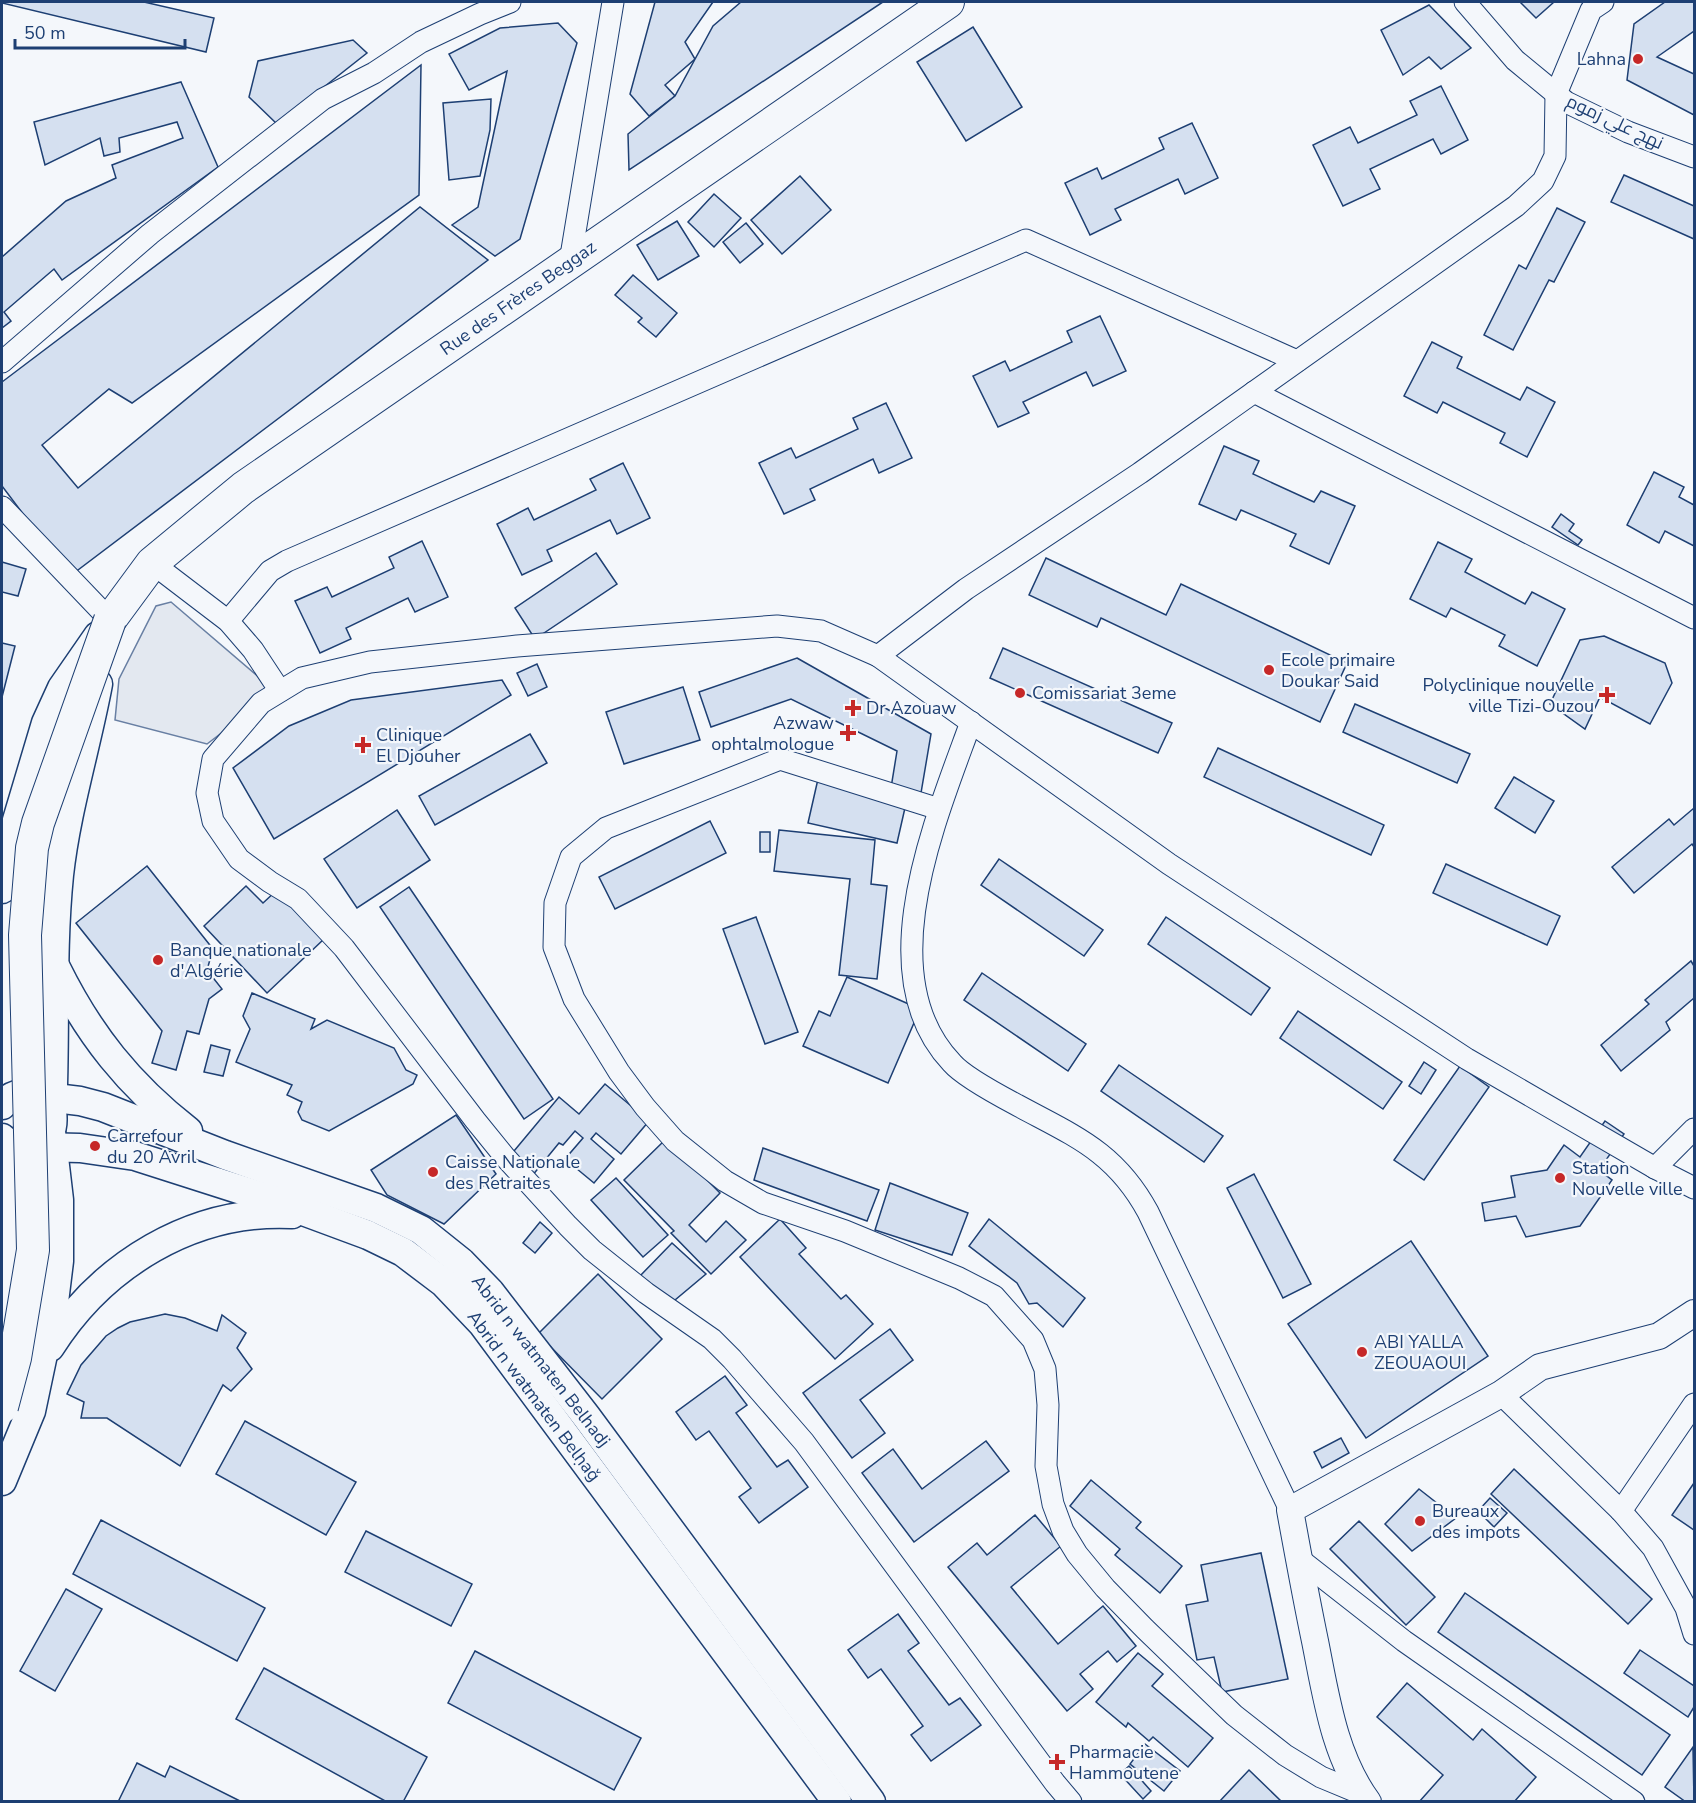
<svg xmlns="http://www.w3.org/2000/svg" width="1696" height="1803" font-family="'Nunito Sans',Cairo,sans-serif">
<rect width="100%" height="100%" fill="#f4f7fb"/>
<polygon fill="#e3e8f0" stroke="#687fa3" stroke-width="1.5" points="171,602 268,685 237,721 207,744 115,720 119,679 156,606"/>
<g fill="#d5e0f0" stroke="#1d3f73" stroke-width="1.5">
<polygon points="2,2 144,2 214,18 206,52 2,3"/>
<polygon points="655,2 713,2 685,42 695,59 665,85 675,96 649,116 630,94"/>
<polygon points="741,2 883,2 629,170 628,134 675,96 713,26"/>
<polygon points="1520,2 1554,2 1536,18"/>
<polygon points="1665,2 1694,2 1694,31 1657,57 1694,74 1694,115 1627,80 1634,24"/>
<polygon points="1429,5 1471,48 1441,69 1429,57 1403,75 1381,30"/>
<polygon points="558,23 577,43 520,239 495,256 452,225 478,207 507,71 469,90 449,54 500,28"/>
<polygon points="973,27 1022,107 966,141 917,62"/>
<polygon points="353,40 367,53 277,124 249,97 258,61"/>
<polygon points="421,65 419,195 132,403 109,389 42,445 78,488 420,207 488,260 70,576 2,486 2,382"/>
<polygon points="181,82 218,167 62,280 54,269 4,312 11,321 2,328 2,257 66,201 116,178 112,165 183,138 177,122 119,138 120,152 104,156 100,138 45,165 34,122"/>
<polygon points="1441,86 1468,140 1441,154 1433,139 1370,169 1380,189 1343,206 1313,145 1350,127 1358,143 1417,115 1410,101"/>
<polygon points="491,99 490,130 480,176 449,180 443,103"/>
<polygon points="1192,123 1218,178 1185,194 1178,179 1115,209 1121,220 1090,235 1065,183 1097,168 1102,179 1164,149 1159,138"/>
<polygon points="1624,175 1694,206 1694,239 1611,202"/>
<polygon points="800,176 831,210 782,254 751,220"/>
<polygon points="714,194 741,218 714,247 688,222"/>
<polygon points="1557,208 1585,222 1554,282 1549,280 1513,350 1484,335 1519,265 1526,269"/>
<polygon points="677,221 699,256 658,280 637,245"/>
<polygon points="746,223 763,244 740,263 723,242"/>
<polygon points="633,275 677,313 656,337 638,322 642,318 615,295"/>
<polygon points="1100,316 1126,371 1093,386 1086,372 1023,402 1029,413 998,427 973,376 1005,361 1010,371 1072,342 1067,331"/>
<polygon points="1432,342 1462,357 1457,368 1520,400 1527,387 1555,402 1527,457 1500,443 1505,433 1443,402 1437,413 1404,396"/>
<polygon points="886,403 912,458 879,473 873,459 810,489 815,500 784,514 759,463 791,448 796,458 858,429 853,418"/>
<polygon points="1224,446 1259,461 1253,474 1314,502 1321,491 1355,506 1329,564 1290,546 1296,534 1241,510 1236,520 1199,504"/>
<polygon points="623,463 650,518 617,534 610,520 547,550 552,561 522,575 497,524 528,508 534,520 596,490 590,479"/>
<polygon points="1654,472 1684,487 1679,497 1694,505 1694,546 1665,531 1659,543 1627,525"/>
<polygon points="1561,514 1574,524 1569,531 1582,540 1578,545 1552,527"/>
<polygon points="422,541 448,597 415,612 408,598 346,628 351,639 320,653 295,601 327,587 332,597 394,568 389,557"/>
<polygon points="1438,542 1472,559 1465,572 1525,604 1532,592 1565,609 1537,666 1499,646 1505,635 1451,608 1446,617 1410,599"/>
<polygon points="596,553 617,584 535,639 515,608"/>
<polygon points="1046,558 1166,615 1181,584 1347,663 1320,722 1101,618 1097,627 1029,595"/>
<polygon points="2,562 26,569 18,596 2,592"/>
<polygon points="1604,636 1665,663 1672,683 1650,724 1600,697 1585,729 1550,704 1580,640"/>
<polygon points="2,643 15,646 2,697"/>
<polygon points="1003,648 1172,723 1158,753 990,678"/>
<polygon points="797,658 931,734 921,793 891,788 897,751 791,699 711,727 699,692"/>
<polygon points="537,664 547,687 528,696 517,673"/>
<polygon points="502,680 511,695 274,839 233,768 289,726 351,700"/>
<polygon points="683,687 700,740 624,764 606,712"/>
<polygon points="1355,704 1470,754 1457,783 1343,732"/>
<polygon points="530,734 547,763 435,825 419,796"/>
<polygon points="1218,748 1384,825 1371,855 1204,777"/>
<polygon points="1514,777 1554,801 1535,833 1495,808"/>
<polygon points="818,779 907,799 897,843 808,823"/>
<polygon points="1694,808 1694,847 1692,844 1634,893 1612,867 1669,819 1674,825"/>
<polygon points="397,810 430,860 357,908 324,859"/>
<polygon points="710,821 726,853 615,909 599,877"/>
<polygon points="779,830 875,840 871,884 887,886 877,979 839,975 850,879 774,871"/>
<rect x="760" y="832" width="10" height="20"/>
<polygon points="999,859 1103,930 1084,956 981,885"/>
<polygon points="1446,864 1560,916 1547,945 1433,893"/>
<polygon points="147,866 213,949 207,970 222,989 209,999 199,1034 187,1031 176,1070 152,1063 162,1031 76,923"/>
<polygon points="246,886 263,903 277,890 324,939 267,993 204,926"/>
<polygon points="409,887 553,1099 524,1119 380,907"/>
<polygon points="756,917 798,1032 765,1044 723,929"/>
<polygon points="1166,917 1270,988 1251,1015 1148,944"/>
<polygon points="1691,961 1694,966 1694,998 1666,1022 1670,1030 1621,1071 1601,1045 1649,1004 1645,1000"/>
<polygon points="982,973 1086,1044 1068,1071 964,1000"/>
<polygon points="847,977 920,1009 888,1083 803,1046 819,1011 830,1016"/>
<polygon points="252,993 315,1019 311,1029 327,1020 394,1048 406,1070 417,1075 413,1084 329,1131 302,1120 298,1112 302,1102 287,1095 292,1085 236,1062 250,1029 243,1016"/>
<polygon points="1298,1011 1402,1082 1383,1109 1280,1038"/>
<polygon points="211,1045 230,1050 223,1076 204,1072"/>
<polygon points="1424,1062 1436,1070 1421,1094 1409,1086"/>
<polygon points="1119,1065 1223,1136 1204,1162 1101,1091"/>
<polygon points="1460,1066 1489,1087 1424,1180 1394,1160"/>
<polygon points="605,1084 649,1121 621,1154 596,1133 591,1139 614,1159 594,1183 565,1159 583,1138 575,1131 563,1145 559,1143 532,1176 509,1157 559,1097 579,1114"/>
<polygon points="456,1115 496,1174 444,1224 387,1195 371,1170"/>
<polygon points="1605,1121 1624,1134 1599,1170 1612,1180 1580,1226 1526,1237 1516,1216 1485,1221 1482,1203 1515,1197 1511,1176 1547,1170 1564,1145 1580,1157"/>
<polygon points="666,1139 720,1193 689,1225 706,1242 726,1221 746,1240 711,1274 671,1233 674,1231 624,1180"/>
<polygon points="763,1148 879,1190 867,1221 754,1180"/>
<polygon points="1254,1174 1311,1284 1283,1298 1227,1188"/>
<polygon points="616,1178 668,1235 643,1257 591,1200"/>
<polygon points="890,1183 968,1213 952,1255 875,1230"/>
<polygon points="780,1219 806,1248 799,1254 841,1299 846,1295 873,1324 835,1359 740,1257"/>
<polygon points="989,1219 1085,1298 1063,1327 1037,1303 1029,1304 1017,1283 969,1246"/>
<polygon points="540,1222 552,1233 535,1253 523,1243"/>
<polygon points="1411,1241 1488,1356 1366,1438 1288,1324"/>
<polygon points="672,1243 706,1274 669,1305 639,1277"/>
<polygon points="598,1274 662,1339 602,1399 538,1334"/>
<polygon points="165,1314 185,1318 217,1331 222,1315 246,1333 237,1348 252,1369 231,1391 223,1385 180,1466 107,1418 81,1418 84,1402 67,1394 81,1365 106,1336 118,1328 130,1322"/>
<polygon points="890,1329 913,1360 860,1400 885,1433 852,1458 803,1393"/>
<polygon points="725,1376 747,1405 736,1413 777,1467 788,1460 808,1487 759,1523 739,1497 751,1488 709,1431 696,1440 676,1412"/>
<polygon points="245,1421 356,1482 326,1535 216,1474"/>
<polygon points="1341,1438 1349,1453 1322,1468 1314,1452"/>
<polygon points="986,1441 1009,1471 914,1542 862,1473 893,1449 922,1489"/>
<polygon points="1514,1469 1652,1599 1628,1624 1491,1494"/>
<polygon points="1091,1480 1141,1522 1136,1528 1182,1566 1160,1593 1115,1555 1120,1549 1070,1506"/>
<polygon points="1694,1483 1694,1530 1672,1515"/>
<polygon points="1419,1489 1456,1518 1412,1551 1385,1524"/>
<polygon points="1490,1498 1507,1513 1494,1527 1478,1511"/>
<polygon points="1035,1515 1061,1546 1011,1587 1058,1644 1103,1606 1136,1646 1117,1662 1108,1651 1080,1674 1093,1689 1067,1711 948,1567 977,1543 987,1555"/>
<polygon points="101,1520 265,1608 237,1661 73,1574"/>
<polygon points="1359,1521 1435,1597 1406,1625 1330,1549"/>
<polygon points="366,1531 472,1584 451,1626 345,1572"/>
<polygon points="1261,1553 1288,1679 1222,1692 1214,1657 1197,1660 1186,1605 1208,1601 1201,1565"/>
<polygon points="66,1589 102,1609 55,1691 20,1671"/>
<polygon points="1465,1593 1670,1735 1642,1775 1438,1632"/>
<polygon points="898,1614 919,1643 908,1651 949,1705 960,1698 981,1725 931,1761 911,1735 923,1726 881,1669 868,1678 848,1650"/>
<polygon points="1640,1650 1694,1686 1694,1707 1688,1717 1624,1673"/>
<polygon points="475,1651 641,1738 614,1790 448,1703"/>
<polygon points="1138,1653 1163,1674 1152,1686 1213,1738 1188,1767 1153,1737 1149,1741 1128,1723 1126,1727 1096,1702"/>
<polygon points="264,1668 427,1757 403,1802 387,1802 236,1719"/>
<polygon points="1407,1683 1473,1740 1482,1729 1536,1777 1514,1802 1419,1802 1443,1775 1377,1717"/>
<polygon points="1145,1744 1180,1771 1164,1791 1130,1764"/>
<polygon points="1693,1747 1694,1802 1686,1802 1665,1787"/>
<polygon points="137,1763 165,1777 170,1766 242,1802 118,1802"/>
<polygon points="1129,1766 1151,1791 1143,1799 1120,1774"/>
<polygon points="1249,1770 1282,1802 1219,1802"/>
</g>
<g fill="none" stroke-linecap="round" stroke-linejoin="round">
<defs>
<g id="minor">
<polyline points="1465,2 1515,60 1566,102 1628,132 1694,157"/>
<polyline points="570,262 613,2"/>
<polyline points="2,362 150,234 323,99 374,73 421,42 480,14 510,2"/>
<polyline points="1254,392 1694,618"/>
<polyline points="2,507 110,620"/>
<polyline points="152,563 228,621 253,650 280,691"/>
<polyline points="228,621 270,571 287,561 1026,240 1297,361"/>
<polyline points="878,656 1169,864 1467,1059 1655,1168 1694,1188"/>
<path d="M 971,722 C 936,819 868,975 952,1063 C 964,1077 1000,1096 1017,1105 C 1074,1136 1115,1151 1148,1212 L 1290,1510"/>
<polyline points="939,809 780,759 606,828 571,857 555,903 554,947 574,999 619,1072 645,1107 675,1141 725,1181 763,1203 845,1231 959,1278 994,1296 1033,1340 1045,1369 1048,1405 1046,1466 1053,1504 1063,1531 1077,1554 1105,1588 1145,1629 1234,1715 1285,1755 1321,1777 1362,1794"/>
<polyline points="1655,1168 1694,1129"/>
<polyline points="1501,1394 1621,1511 1653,1548 1686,1608 1694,1634"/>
<polyline points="1621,1511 1694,1404"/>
<polyline points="1298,1558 1404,1641 1634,1802"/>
<polyline points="1071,1802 1055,1783 804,1442 732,1359 712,1339 646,1293 592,1250 568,1226 505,1157 475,1120 344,948 298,899 270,882 239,859 213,821 207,793 213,759 261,703 302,678 370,662 517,646 777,626 821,631 878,656 966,589 1140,473 1516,206 1543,181 1555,156 1556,94 1591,10 1603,2"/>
</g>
<path id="tertiary" d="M 1368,1802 C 1334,1756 1326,1696 1315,1641 C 1306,1598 1298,1554 1290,1510 L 1501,1394 L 1540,1367 L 1659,1336 L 1694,1313"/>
<g id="secondary">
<polyline points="2,889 9,847 46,723 62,688 98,636"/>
<path d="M 56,968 C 89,1035 129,1085 188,1131"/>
<polyline points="38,1096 80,1101 103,1107 225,1155 376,1208 421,1230 461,1262 490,1292 586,1416 871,1802"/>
<path d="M 2,1105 C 15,1090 35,1090 48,1105"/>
<path d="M 2,1138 C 26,1161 57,1146 52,1112 C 56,1033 51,954 59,875 C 66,811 86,748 98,684"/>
<polyline points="39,1147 80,1148 135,1156 279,1202 368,1235 403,1252 444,1283 482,1323 837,1802"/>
<path d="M 2,1313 C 12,1255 12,1203 9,1145"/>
<path d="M 50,1347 C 102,1265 192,1209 292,1214"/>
<polyline points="2,1481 31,1411 54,1302 59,1261 59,1200 51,1132"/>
</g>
<polyline id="primary" points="110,620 152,563 243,488 948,2"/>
</defs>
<use href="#minor" stroke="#1d3f73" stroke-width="23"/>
<use href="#tertiary" stroke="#1d3f73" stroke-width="28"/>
<use href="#secondary" stroke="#1d3f73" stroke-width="31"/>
<use href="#primary" stroke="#1d3f73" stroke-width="34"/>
<use href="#minor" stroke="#f4f7fb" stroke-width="21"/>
<use href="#tertiary" stroke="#f4f7fb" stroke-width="26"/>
<use href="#secondary" stroke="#f4f7fb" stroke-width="28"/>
<use href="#primary" stroke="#f4f7fb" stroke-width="32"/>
<defs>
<polyline id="primary-bridge" points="2,1407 15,1358 33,1250 25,935 32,848 38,823 110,620"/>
</defs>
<use href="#primary-bridge" stroke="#1d3f73" stroke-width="34" stroke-linecap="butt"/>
<use href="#primary-bridge" stroke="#f4f7fb" stroke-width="32"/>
</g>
<g fill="#c62828" stroke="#f4f7fb" stroke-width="2">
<circle cx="1638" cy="59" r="6"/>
<circle cx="1269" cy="670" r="6"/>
<circle cx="1020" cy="693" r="6"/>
<path d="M1604 686h6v6h6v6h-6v6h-6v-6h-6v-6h6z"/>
<path d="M850 699h6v6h6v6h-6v6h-6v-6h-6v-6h6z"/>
<path d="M845 724h6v6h6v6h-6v6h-6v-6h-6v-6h6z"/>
<path d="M360 736h6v6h6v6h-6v6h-6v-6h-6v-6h6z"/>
<circle cx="158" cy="960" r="6"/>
<circle cx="95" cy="1146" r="6"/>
<circle cx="433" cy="1172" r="6"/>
<circle cx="1560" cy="1178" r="6"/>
<circle cx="1362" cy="1352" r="6"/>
<circle cx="1420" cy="1521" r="6"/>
<path d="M1054 1753h6v6h6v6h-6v6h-6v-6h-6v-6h6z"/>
</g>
<g text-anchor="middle" stroke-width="4.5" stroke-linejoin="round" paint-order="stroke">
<g font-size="18" fill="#1d3f73" stroke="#f4f7fb" text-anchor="start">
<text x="1626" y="65" text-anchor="end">Lahna</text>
<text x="1281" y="666">Ecole primaire<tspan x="1281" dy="21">Doukar Said</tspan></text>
<text x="1594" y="691" text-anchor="end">Polyclinique nouvelle<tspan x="1594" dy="21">ville Tizi-Ouzou</tspan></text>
<text x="1032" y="699">Comissariat 3eme</text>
<text x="866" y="714">Dr Azouaw</text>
<text x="834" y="729" text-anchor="end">Azwaw<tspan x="834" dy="21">ophtalmologue</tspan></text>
<text x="376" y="741">Clinique<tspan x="376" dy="21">El Djouher</tspan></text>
<text x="170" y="956">Banque nationale<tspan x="170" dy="21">d'Algérie</tspan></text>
<text x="107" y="1142">Carrefour<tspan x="107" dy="21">du 20 Avril</tspan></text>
<text x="445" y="1168">Caisse Nationale<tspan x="445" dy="21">des Retraites</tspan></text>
<text x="1572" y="1174">Station<tspan x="1572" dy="21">Nouvelle ville</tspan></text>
<text x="1374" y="1348">ABI YALLA<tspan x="1374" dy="21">ZEOUAOUI</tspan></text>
<text x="1432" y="1517">Bureaux<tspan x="1432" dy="21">des impots</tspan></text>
<text x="1069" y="1758">Pharmacie<tspan x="1069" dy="21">Hammoutene</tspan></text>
</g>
<g font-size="18" fill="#1d3f73" stroke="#f4f7fb">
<text transform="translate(1615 122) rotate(25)" y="6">نهج علي زموم</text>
<text transform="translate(518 298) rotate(-35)" y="6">Rue des Frères Beggaz</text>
<text transform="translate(541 1361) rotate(52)" y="6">Abrid n watmaten Belhadj</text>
<text transform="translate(534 1396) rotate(53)" y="6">Abrid n watmaten Belḥaǧ</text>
</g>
</g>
<rect width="1696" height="1803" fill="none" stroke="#1d3f73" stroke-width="6"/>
<path d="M15 39v9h170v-9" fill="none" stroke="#1d3f73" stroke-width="3"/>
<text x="24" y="39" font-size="18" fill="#1d3f73" stroke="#f4f7fb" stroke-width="4.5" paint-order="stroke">50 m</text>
</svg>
